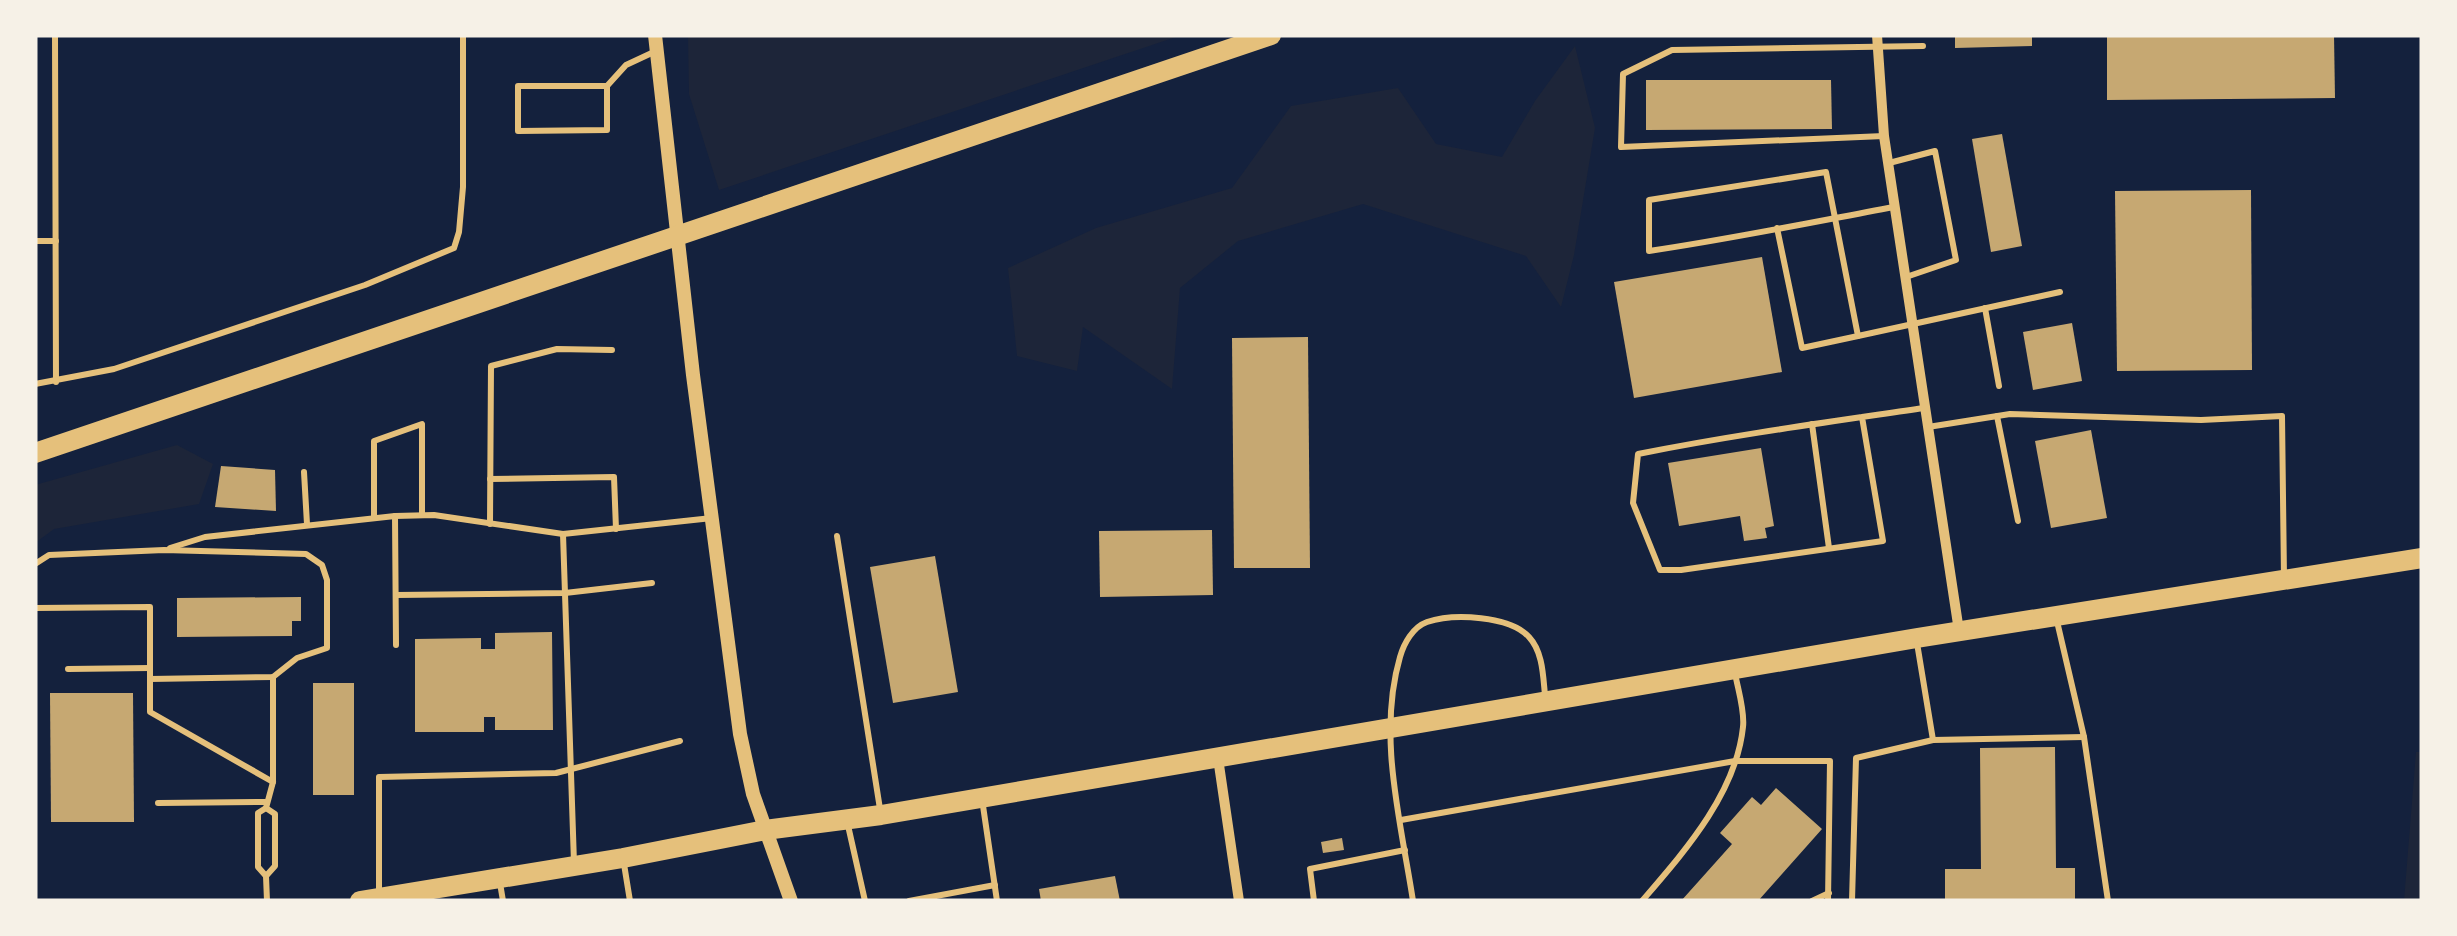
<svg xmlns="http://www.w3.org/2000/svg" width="2457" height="936" font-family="'Sofia Sans Condensed',sans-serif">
<rect width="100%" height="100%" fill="#14213d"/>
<g fill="#1d2539">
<polygon points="688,35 1182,35 719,190 689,94"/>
<polygon points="1575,46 1595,128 1574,255 1561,307 1526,256 1363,204 1238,241 1180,288 1172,389 1083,327 1077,371 1017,356 1008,268 1096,228 1232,188 1291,106 1398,88 1436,144 1502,157 1535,101"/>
<polygon points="177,445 213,464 199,504 54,529 35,543 35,485"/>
<polygon points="2416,752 2422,752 2422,901 2404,901"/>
</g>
<g fill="#c6a872">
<polygon points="1955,35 2032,35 2032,46 1955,48"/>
<polygon points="2107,35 2334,35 2335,98 2107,100"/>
<polygon points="1646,80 1831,80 1832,129 1646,130"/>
<polygon points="2002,134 2022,246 1991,252 1972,139"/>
<polygon points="2251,190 2252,370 2117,371 2115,191"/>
<polygon points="1762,257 1782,372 1634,398 1614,282"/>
<polygon points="2072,323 2082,381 2033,390 2023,332"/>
<polygon points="1308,337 1310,568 1234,568 1232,338"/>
<polygon points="2091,430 2107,518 2051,528 2035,441"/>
<polygon points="1761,448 1774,526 1765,528 1767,538 1744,541 1740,516 1679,526 1668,463"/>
<polygon points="221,466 275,470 276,511 215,507"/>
<polygon points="1212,530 1213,595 1100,597 1099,531"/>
<polygon points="935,556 958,692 893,703 870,567"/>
<polygon points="301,597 301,621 292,621 292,636 177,637 177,598"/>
<polygon points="552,632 553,730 495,730 495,717 484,717 484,732 415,732 415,639 481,638 481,649 495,649 495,633"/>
<rect x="313" y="683" width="41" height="112"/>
<polygon points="50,693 133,693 134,822 51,822"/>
<polygon points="2055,747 2056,868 2075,868 2075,901 1945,901 1945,869 1981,869 1980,748"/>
<polygon points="1776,788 1822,829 1758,901 1681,901 1732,844 1720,833 1752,797 1761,805"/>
<polygon points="1342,838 1344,850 1323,853 1321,842"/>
<polygon points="1115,876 1120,901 1041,901 1039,889"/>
</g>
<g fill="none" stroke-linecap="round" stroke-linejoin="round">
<g stroke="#e5c07b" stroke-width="6">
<polyline points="55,35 56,382"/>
<polyline points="607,86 607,130 518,131 518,86 607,86 626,65 656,51"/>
<polyline points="1884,136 1621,147 1623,74 1672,50 1923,46"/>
<polyline points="1889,163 1935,151 1956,260 1906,277"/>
<path d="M 1777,228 L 1802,348 L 1858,336 L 1826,172 L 1649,200 L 1649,251 C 1731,239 1813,222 1894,207"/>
<polyline points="35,241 56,241"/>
<polyline points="1985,308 1999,386"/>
<polyline points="1858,336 2060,292"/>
<polyline points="35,384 114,369 365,285 454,248 459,232 463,187 463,35"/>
<polyline points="1997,416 2018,521"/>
<path d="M 1862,417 L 1883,541 L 1681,570 L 1660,570 L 1633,503 L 1638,454 C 1733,435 1829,422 1924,408"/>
<polyline points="1812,424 1829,548"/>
<polyline points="1928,427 2010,414 2201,420 2282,416 2284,578"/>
<polyline points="304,472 307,524"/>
<polyline points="490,479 614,477 616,529"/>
<polyline points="395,516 396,645"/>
<polyline points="374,517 374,441 422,424 422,515"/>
<polyline points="490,524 491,366 557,349 612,350"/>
<polyline points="563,534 574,863"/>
<polyline points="837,536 880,809"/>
<polyline points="170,548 205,537 395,516 434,515 563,534 712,518"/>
<polyline points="35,564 49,555 164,550 306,554 322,565 327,580 327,648 297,658 273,677 150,679"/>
<polyline points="396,595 565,593 652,583"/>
<polyline points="35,608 150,607 150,712 273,782"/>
<polyline points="2056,617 2084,737 2108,901"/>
<polyline points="1917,643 1933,740"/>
<polyline points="68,669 150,668"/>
<polyline points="982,799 997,901"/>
<polyline points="158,803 266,802"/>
<polyline points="266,808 258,813 258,867 266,876 267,901"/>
<polyline points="1401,820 1735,761 1830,761 1828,901"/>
<polyline points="847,821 865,901"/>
<polyline points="624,864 630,901"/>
<polyline points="266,876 275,866 275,814 266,808 273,782 273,677"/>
<polyline points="500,883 503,901"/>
<polyline points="379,892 379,777 556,773 680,741"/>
<polyline points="909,901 995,885"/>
<polyline points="1314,901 1310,869 1405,850"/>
<path d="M 1413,901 C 1401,822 1377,736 1400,657 C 1404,643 1413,627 1427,622 C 1454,613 1510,616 1529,637 C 1543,652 1543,676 1545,695"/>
<path d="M 1642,901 C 1684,852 1736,794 1743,727 C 1745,711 1738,690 1735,673"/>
<polyline points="1812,901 1829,893"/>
<polyline points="1852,901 1856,758 1933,740 2084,737"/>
</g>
<g stroke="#e5c07b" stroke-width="10">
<polyline points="1877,35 1884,136 1959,631"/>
<polyline points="1218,758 1239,901"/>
</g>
<polyline stroke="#e5c07b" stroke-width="14" points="655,35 693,375 740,734 753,794 791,901"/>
<g stroke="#e5c07b" stroke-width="20">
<polyline points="35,453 1271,35"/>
<polyline points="360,901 623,858 765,830 881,815 1917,638 2422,558"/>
</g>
</g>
<rect width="2457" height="936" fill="none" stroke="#f6f1e7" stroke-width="75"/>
</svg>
